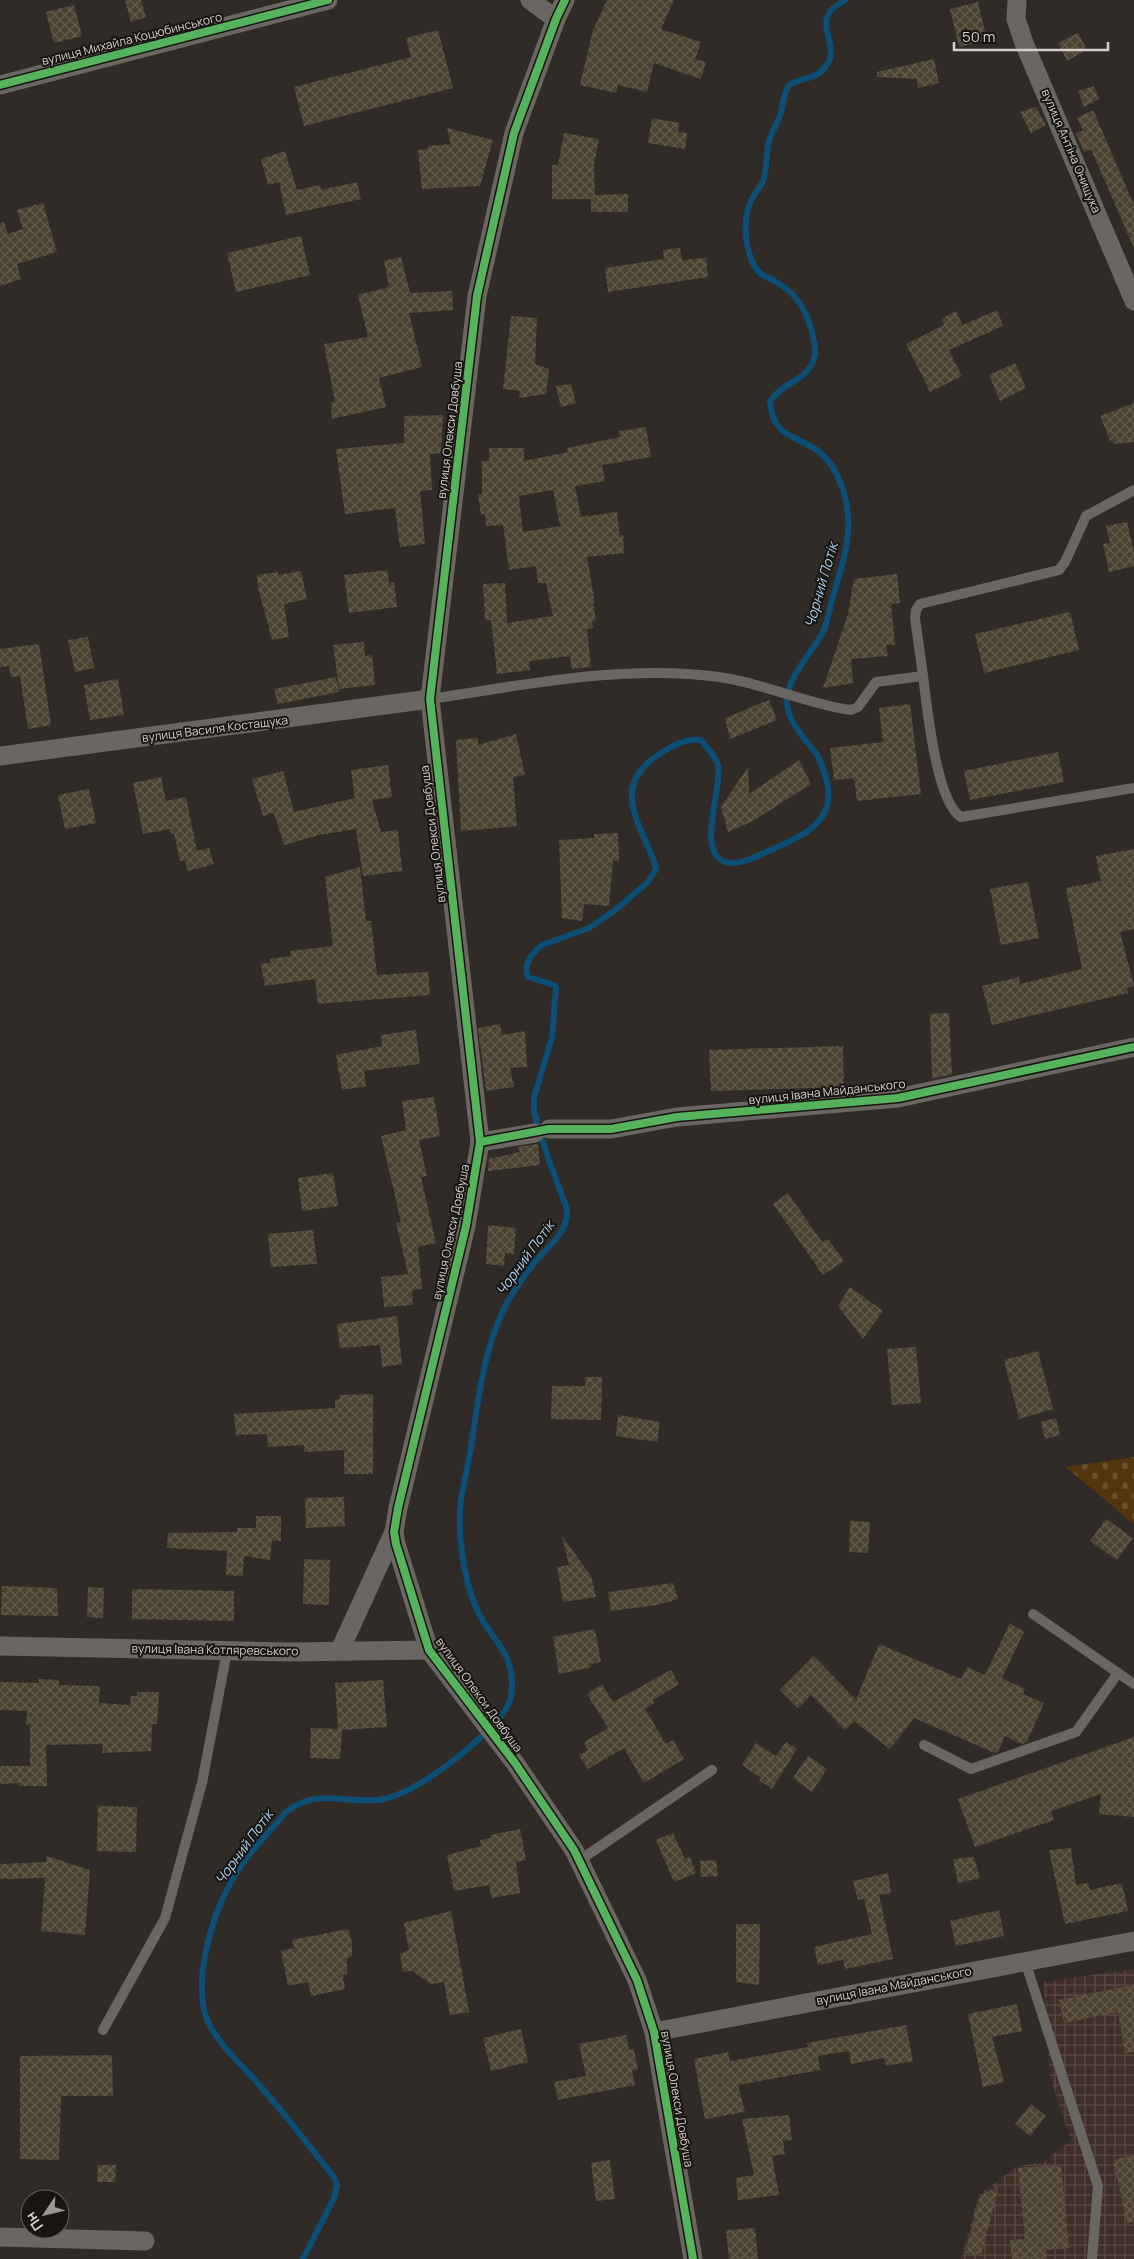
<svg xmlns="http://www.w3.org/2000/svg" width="1134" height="2259" font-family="Manrope,sans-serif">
<defs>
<pattern id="industrial-grid" width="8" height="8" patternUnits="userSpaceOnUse" patternTransform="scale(1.25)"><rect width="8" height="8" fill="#402e29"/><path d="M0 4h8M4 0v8" fill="none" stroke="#5b4b47"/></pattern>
<pattern id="cemetery-stones" width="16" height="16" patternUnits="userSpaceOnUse" patternTransform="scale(1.25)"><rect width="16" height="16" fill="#53360d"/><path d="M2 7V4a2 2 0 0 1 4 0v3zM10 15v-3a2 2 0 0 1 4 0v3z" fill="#6b522f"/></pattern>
<pattern id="building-cross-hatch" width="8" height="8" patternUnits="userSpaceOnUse" patternTransform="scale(1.25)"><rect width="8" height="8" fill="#4c4232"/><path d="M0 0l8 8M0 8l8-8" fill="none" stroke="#655c4e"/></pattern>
</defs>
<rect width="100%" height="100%" fill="#302b26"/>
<polygon fill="url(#industrial-grid)" points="1134,1969 1134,2259 961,2259 979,2195 1017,2166 1042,2163 1071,2140 1050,2077 1044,1982"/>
<polygon fill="url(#cemetery-stones)" points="1134,1457 1134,1524 1066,1467"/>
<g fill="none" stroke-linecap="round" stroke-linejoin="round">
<path stroke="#0d4e75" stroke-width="6" d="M 303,2259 L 334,2198 L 337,2184 L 333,2176 C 309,2146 286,2115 261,2087 C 244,2067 223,2049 210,2026 C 190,1989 211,1918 230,1884 C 244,1857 267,1835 286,1812 C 317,1788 342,1803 378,1800 C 415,1796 485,1740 506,1709 C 510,1703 512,1694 512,1686 C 513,1648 487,1637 475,1605 C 463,1575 457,1531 461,1499 C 464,1482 468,1465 471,1448 C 478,1399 484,1345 508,1301 C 516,1288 525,1274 535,1262 C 548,1246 569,1232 567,1209 L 547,1155 L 534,1112 L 534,1098 L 552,1037 L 556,988 L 554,985 L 528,977 C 523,963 532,953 542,945 L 589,928 L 614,911 L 648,882 L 656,869 L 654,861 C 637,819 611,784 661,753 C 674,745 686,738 701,740 C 706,747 716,757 718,765 C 723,785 698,845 721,860 C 734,868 753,858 764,853 C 796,838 837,826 827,782 C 824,771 821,759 814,751 C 803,737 785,718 787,698 C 790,673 812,653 823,632 C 828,621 830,607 833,596 C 842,566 852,538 847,507 C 844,487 835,464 818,451 C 793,433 773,438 770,401 C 784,380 811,381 815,354 C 816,347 813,339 812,332 C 806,309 797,294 776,282 C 768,277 760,276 755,267 C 745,250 742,219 751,201 C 754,193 762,186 764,178 C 767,166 766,153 769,141 C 772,131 778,122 781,113 C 783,105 783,95 788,87 C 795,77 815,82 826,66 C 839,49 821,31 828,15 C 831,8 839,4 845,0"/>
</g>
<g fill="url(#building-cross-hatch)" fill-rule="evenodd">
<polygon points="125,0 141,0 146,17 131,22"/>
<polygon points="607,0 674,0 661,29 701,42 695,59 706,62 701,79 654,63 647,92 618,85 616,93 580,85 593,30"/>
<polygon points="978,2 987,40 959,47 950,9"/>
<polygon points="74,5 82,36 54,43 46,12"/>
<polygon points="438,30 453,88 304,126 294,87 411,57 406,38"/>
<polygon points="1078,33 1087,50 1067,61 1058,43"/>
<polygon points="934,59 939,83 918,88 917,79 877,77 877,72"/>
<polygon points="1094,86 1099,99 1084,107 1078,91"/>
<polygon points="1036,107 1046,125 1031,133 1020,112"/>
<polygon points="1093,110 1134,205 1134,248 1091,149 1084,152 1076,134 1083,130 1077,118"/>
<polygon points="652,118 679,123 678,132 687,133 685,149 648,143"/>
<polygon points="447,128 493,140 480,186 422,189 418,150 428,149 428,146 451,144"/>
<polygon points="564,133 599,139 594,165 595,195 628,194 628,212 591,212 591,199 552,199 552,165 558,165"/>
<polygon points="285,151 297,190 320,185 321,190 357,182 361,199 286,215 279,182 268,185 261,159"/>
<polygon points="43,203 57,252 17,264 21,279 0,286 0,223 4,222 8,234 23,229 17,210"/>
<polygon points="301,236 310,275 236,292 227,253"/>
<polygon points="680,248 682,260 706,258 708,277 608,292 605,268 664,259 663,250"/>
<polygon points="401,257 410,293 452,291 453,310 409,313 422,367 379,378 386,407 332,419 331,403 335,402 324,344 368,337 358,295 389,287 384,261"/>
<polygon points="997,310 1003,326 949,350 962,376 930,392 906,344 944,325 942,318 956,311 963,325"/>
<polygon points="511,316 537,318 535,364 549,369 546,394 519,398 520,391 503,389"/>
<polygon points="1015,363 1026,388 1000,401 989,375"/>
<polygon points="571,384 576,403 561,407 556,386"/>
<polygon points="1134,403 1134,442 1114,444 1112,440 1110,441 1100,416"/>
<polygon points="443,415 441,453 430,454 432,490 420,491 425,544 400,547 395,508 345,514 336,449 404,443 404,416"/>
<path d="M 646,427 L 651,457 L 602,465 L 605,481 L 575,486 L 581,517 L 617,512 L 620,536 L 623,535 L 624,553 L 587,557 L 595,603 L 593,603 L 596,620 L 592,621 L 593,628 L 587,629 L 591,667 L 572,669 L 570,656 L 529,661 L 530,670 L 497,674 L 491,620 L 485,620 L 483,584 L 505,583 L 507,623 L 553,616 L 546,583 L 538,583 L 536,566 L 509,570 L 503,525 L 486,526 L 485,514 L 481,515 L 478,494 L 482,494 L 482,461 L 489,461 L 489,448 L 524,448 L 524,461 L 568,452 L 567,448 L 620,437 L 619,431 ZM 553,490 L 560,526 L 523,532 L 519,496 Z"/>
<polygon points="1127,522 1134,552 1134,566 1109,572 1103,544 1110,543 1106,526"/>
<polygon points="387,570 389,583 394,582 397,607 349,613 344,575"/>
<polygon points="301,571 307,599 284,604 289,637 272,640 258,587 257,575 278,572 279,575"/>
<polygon points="897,574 900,603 891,604 895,645 886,645 888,656 851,659 853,683 823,688 848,614 854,579"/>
<polygon points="1070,612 1079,650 984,673 975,634"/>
<polygon points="88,637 94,668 75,672 68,640"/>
<polygon points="364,642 365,656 372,655 375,685 339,689 333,645"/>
<polygon points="39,644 51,725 28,729 20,676 11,677 9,666 0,667 0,649"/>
<polygon points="336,677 339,692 278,704 274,689"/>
<polygon points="118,679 124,715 90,720 84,685"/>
<polygon points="769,700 777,720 730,739 725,718"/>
<polygon points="910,704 921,794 857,801 854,778 834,780 830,748 883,742 879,708"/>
<polygon points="516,734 525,775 513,777 517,826 461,831 456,740 478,738 478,745"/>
<polygon points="1058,752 1064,782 970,800 964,771"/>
<polygon points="799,760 811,784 753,821 728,832 721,807 748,767 749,794"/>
<polygon points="388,765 392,797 372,800 381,832 398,830 402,871 363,876 356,829 319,835 284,845 274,813 263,816 252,779 283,771 294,812 355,798 351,770"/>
<polygon points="161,777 166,801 186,797 197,851 209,848 214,864 188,871 185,861 180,861 174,833 171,834 170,829 143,834 133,783"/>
<polygon points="89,789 96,823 65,829 58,795"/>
<polygon points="618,833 619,861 613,861 609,906 584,904 582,921 562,918 559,840 594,838 594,834"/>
<polygon points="1134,849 1134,929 1120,932 1134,986 1127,988 1128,993 992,1025 982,986 1019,977 1020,984 1082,969 1066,888 1101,881 1096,856"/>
<polygon points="360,867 366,921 371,921 377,975 428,972 430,995 318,1004 315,979 265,986 261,964 271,963 270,959 291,956 290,951 333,946 325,877"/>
<polygon points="1028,882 1039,938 1001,945 990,889"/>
<polygon points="949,1013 952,1075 932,1078 930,1014"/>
<polygon points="500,1024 502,1035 525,1031 527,1067 510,1068 514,1087 486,1091 478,1028"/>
<polygon points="416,1030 420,1064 364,1071 366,1086 342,1090 336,1055 382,1046 381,1035"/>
<polygon points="843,1046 844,1087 711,1091 709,1050"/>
<polygon points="434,1097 440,1136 419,1140 427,1176 421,1177 436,1243 418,1247 422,1289 412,1290 413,1305 384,1307 381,1277 408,1274 396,1223 401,1222 381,1136 406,1130 402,1101"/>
<polygon points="538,1144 540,1165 488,1171 489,1159 520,1152 518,1147"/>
<polygon points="333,1173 338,1206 302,1211 298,1178"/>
<polygon points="788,1193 822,1242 828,1239 844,1261 823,1275 773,1204"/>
<polygon points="488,1225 516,1228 514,1254 505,1253 504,1266 486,1264"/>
<polygon points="313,1230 317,1264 271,1267 268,1234"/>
<polygon points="850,1287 883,1311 863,1339 838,1306"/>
<polygon points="397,1316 402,1364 382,1367 380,1345 340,1348 337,1324"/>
<polygon points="916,1347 921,1403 892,1405 887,1349"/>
<polygon points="1038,1351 1053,1409 1019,1419 1004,1360"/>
<polygon points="585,1377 602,1377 601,1420 551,1419 552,1386 585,1386"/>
<polygon points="373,1394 373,1474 344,1474 344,1450 304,1452 304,1445 268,1447 267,1434 236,1435 234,1414 335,1408 335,1400 340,1399 339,1395"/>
<polygon points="618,1415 660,1422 657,1442 616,1436"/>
<polygon points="1056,1418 1060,1435 1045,1439 1041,1422"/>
<polygon points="344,1497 345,1526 306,1528 305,1498"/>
<polygon points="256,1516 281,1516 281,1541 272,1541 270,1560 244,1556 243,1576 226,1575 227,1551 167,1548 168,1533 237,1532 237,1528 256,1528"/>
<polygon points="1106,1519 1133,1538 1117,1560 1090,1541"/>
<polygon points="850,1521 870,1522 868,1553 849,1552"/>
<polygon points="562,1536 591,1576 596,1597 563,1602 557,1567 569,1565"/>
<polygon points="304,1559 330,1560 329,1605 303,1604"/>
<polygon points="673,1583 678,1599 657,1605 611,1611 608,1592"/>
<polygon points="2,1586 57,1588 58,1616 1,1615"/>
<polygon points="88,1587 104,1588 103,1618 87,1617"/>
<polygon points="132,1589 234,1591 234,1621 132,1619"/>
<polygon points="1010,1623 1024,1632 1002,1678 1025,1689 1023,1694 1044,1703 1027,1742 1022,1744 1005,1736 998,1752 995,1753 914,1718 890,1749 854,1721 845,1730 811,1695 798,1708 780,1690 814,1656 856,1700 879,1644 961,1679 967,1667 985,1675"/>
<polygon points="595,1629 601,1662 590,1664 592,1667 559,1674 553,1637"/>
<polygon points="671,1670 679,1684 653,1700 654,1703 645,1709 666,1744 673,1740 684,1759 644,1783 624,1748 588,1769 579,1755 588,1750 584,1742 608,1728 587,1694 602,1684 613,1702"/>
<polygon points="39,1679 59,1680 59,1685 100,1686 99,1703 130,1705 131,1696 137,1696 137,1692 159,1692 157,1724 152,1724 151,1751 102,1753 103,1744 46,1745 47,1786 18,1786 18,1783 0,1784 0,1766 30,1766 30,1725 26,1725 27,1711 0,1710 0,1682 39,1683"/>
<polygon points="383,1680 387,1727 342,1730 340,1759 310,1758 311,1728 338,1729 335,1683"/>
<polygon points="1134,1737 1134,1817 1099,1814 1101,1794 1051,1811 1054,1820 975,1847 958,1799"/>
<polygon points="786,1742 797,1749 772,1789 759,1780 761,1778 742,1765 756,1743 776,1756"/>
<polygon points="808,1756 827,1769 812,1792 793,1778"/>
<polygon points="98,1806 137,1807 136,1852 97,1851"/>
<polygon points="520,1829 526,1860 516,1862 520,1893 492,1898 489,1885 454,1891 447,1855 481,1846 480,1840 491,1838 490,1835"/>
<polygon points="673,1833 685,1859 690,1857 696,1873 674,1882 656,1840"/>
<polygon points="1071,1848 1076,1885 1088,1883 1090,1890 1122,1883 1128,1911 1065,1924 1049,1850"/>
<polygon points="47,1856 90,1870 85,1935 41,1931 45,1878 0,1879 0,1864 46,1862"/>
<polygon points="974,1857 980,1878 958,1883 953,1859"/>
<polygon points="716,1860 718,1876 701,1877 700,1861"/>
<polygon points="888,1873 891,1893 879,1895 893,1959 845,1969 843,1960 818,1965 814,1947 872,1934 864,1899 858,1900 853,1881"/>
<polygon points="999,1910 1004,1936 956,1946 950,1921"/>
<polygon points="451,1911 469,2012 450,2015 444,1982 431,1984 412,1971 403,1972 400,1954 409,1950 404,1923"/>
<polygon points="736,1924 760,1924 759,1985 736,1982"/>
<polygon points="348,1929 352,1942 352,1956 347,1958 347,1974 343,1975 345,1989 311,1996 308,1982 288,1986 281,1951 294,1948 292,1940"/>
<polygon points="1134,1985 1134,2052 1125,2053 1118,2012 1064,2023 1059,2000"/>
<polygon points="1017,2004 1022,2031 992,2037 1004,2082 983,2087 968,2014"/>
<polygon points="906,2025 913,2061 886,2066 884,2058 851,2064 849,2051 818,2056 820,2070 738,2085 745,2112 705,2119 694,2059 728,2052 730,2061 808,2047 807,2043"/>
<polygon points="521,2029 528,2062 491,2071 483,2038"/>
<polygon points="626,2035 629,2050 634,2049 638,2070 632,2071 635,2085 558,2100 554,2082 586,2076 579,2044"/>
<polygon points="112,2055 113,2096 61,2096 59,2160 20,2159 20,2056"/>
<polygon points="1031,2104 1046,2116 1030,2136 1015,2124"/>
<polygon points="789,2115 792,2140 783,2141 785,2154 772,2156 779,2195 738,2200 736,2178 754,2175 742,2119"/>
<polygon points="1134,2155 1134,2222 1127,2223 1113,2160"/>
<polygon points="610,2160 615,2199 596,2201 591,2163"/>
<polygon points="98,2165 116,2165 115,2182 97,2182"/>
<polygon points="1061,2165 1069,2248 1046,2250 1047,2259 1012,2259 1010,2240 1025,2239 1018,2168"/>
<polygon points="999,2186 981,2255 965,2253 980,2196"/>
<polygon points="755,2228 758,2259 729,2259 726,2230"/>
</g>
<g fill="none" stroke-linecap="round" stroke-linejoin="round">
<g stroke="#6a6662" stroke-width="10">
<path d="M 923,676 C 927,706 936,802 961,817 L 1134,788"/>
<path d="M 430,699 C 525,685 622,664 719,677 C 764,683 806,704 851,710 L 858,707 L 876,682 L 923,676 L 915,618 L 916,610 L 920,604 L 1059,570 L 1065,562 L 1086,516 L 1134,490"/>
<polyline points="1033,1614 1134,1684"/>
<polyline points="924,1745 971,1769 1076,1732 1118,1673"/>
<polyline points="580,1860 712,1770"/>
<polyline points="1025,1961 1098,2186 1092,2259"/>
<polyline points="103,2030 165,1918 202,1783 227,1651"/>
</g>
<g stroke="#6a6662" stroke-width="19">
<polyline points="530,0 556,19"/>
<polyline points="565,0 556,19 514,133 477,296 430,699 480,1142 466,1226 398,1508 394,1532 396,1544 429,1650 515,1763 574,1850 637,1980 654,2032 693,2259"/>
<polyline points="1017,0 1016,19 1024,43 1134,301"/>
<polyline points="0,85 328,0"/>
<polyline points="0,756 430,699"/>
<polyline points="549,1129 611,1129 677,1117 898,1098 1134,1047"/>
<polyline points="480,1142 535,1133"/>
<polyline points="0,1646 290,1652 429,1650"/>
<polyline points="340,1650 394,1532"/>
<polyline points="654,2032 1134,1941"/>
<polyline points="0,2237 145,2241"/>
</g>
<defs>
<g id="cycleway">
<polyline points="565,0 556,19 514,133 477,296 430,699 480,1142 466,1226 398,1508 394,1532 396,1544 429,1650 515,1763 574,1850 637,1980 654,2032 693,2259"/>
<polyline points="0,85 328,0"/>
<polyline points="480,1142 549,1129 611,1129 677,1117 898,1098 1134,1047"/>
</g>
</defs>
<use href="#cycleway" stroke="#181511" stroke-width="11"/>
<use href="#cycleway" stroke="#56b35d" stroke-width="8"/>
</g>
<g text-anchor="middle" stroke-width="4" stroke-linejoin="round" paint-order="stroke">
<g font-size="12" fill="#d5d0cb" stroke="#181511">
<text transform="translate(132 39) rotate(-14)" y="4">вулиця Михайла Коцюбинського</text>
<text transform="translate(1071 151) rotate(67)" y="4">вулиця Антіна Онищука</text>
<text transform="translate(450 430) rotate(-83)" y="4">вулиця Олекси Довбуша</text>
<text transform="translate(215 729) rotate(-7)" y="4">вулиця Василя Костащука</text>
<text transform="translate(433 834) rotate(-97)" y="4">вулиця Олекси Довбуша</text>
<text transform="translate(827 1092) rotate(-6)" y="4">вулиця Івана Майданського</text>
<text transform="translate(451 1232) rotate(-78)" y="4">вулиця Олекси Довбуша</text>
<text transform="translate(215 1650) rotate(1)" y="4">вулиця Івана Котляревського</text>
<text transform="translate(479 1695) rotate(54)" y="4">вулиця Олекси Довбуша</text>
<text transform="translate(894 1986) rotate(-11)" y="4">вулиця Івана Майданського</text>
<text transform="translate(677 2099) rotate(80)" y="4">вулиця Олекси Довбуша</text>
</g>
<g font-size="14" font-style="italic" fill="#abd1f1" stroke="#181511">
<text transform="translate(821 585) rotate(-74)" y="5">Чорний Потік</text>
<text transform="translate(525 1258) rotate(-54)" y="5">Чорний Потік</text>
<text transform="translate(244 1847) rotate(-54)" y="5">Чорний Потік</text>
</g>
</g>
<g transform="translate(45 2214) rotate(235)"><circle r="24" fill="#181511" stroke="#64605b"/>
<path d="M0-4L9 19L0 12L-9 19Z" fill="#9b9691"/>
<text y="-8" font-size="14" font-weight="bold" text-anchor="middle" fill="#d5d0cb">Пн</text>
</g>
<path d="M954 42v8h154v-8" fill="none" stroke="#d5d0cb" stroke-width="2.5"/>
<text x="962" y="42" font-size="15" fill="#d5d0cb" stroke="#181511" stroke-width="4" paint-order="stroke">50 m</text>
</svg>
